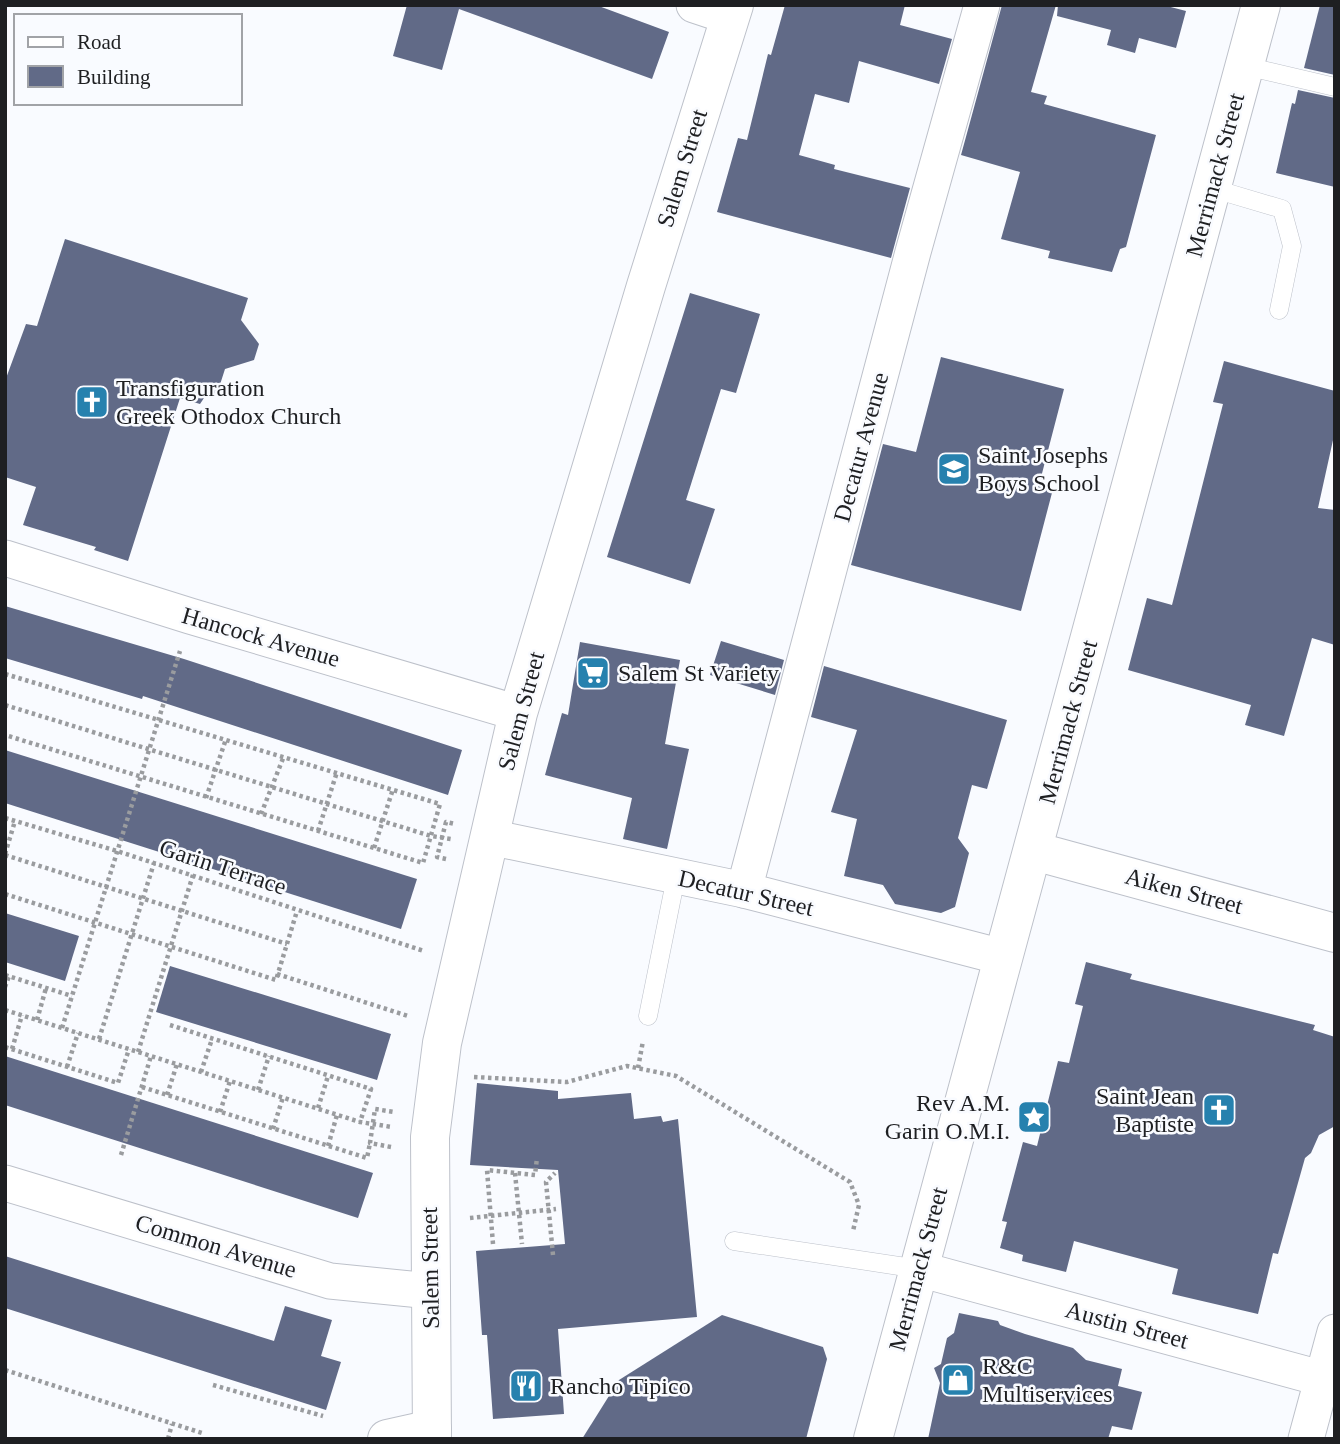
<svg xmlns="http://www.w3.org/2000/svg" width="1340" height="1444" font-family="Georgia,serif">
<rect width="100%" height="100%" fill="#f9fbff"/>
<g fill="#616a87">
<polygon points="407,5 596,5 669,32 652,79 459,9 442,70 393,56"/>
<polygon points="785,5 905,5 900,25 952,39 939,84 859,61 849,103 815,94 799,155 835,165 834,169 910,188 891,258 717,212 738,138 747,140 768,54 771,55"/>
<polygon points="1002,5 1056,5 1031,92 1047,96 1044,104 1156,135 1126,247 1120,249 1112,272 1048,258 1050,251 1001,239 1020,172 961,155"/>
<polygon points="1058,5 1163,5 1186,11 1176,48 1139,38 1135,53 1107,45 1111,30 1057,16"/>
<polygon points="1320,5 1335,5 1335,75 1304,68"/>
<polygon points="1298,90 1335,98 1335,187 1276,173 1292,103 1295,104"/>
<polygon points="65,239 248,298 241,320 259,344 254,360 225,369 216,397 206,395 200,404 180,398 128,561 94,550 96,547 23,525 36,487 5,477 5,381 26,324 37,326"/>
<polygon points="690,293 760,314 736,393 721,389 686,500 715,509 690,584 607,557"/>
<polygon points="941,357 1064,389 1039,485 1053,489 1021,611 851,565 883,444 916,452"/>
<polygon points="1224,361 1335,391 1335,431 1318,508 1335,510 1335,645 1312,638 1284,736 1245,725 1251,705 1128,670 1147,598 1172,605 1223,404 1213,402"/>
<polygon points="5,606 184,659 462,750 448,795 143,696 142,699 5,658"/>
<polygon points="721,641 784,660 775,695 710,675"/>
<polygon points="580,642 680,660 665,744 689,749 667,849 623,839 632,798 545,775 562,713 568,715"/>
<polygon points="824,666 1007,720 987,789 972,785 958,838 969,853 955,907 941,913 895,904 883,885 844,876 857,819 831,812 857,730 811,717"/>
<polygon points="5,750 417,879 401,929 5,803"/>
<polygon points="5,913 79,936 65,981 5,962"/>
<polygon points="1086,962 1132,974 1130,979 1315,1025 1313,1030 1335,1037 1335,1126 1319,1135 1311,1153 1305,1158 1278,1254 1273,1253 1258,1314 1172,1294 1178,1269 1074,1241 1066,1272 1022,1261 1023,1255 1000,1248 1007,1222 1002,1221 1023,1142 1037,1146 1058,1061 1069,1063 1083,1006 1075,1004"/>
<polygon points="170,966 391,1034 377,1080 156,1012"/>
<polygon points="5,1056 373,1173 358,1218 5,1105"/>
<polygon points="477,1083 558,1091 558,1099 631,1093 634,1119 661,1116 663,1122 678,1119 697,1317 558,1329 564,1414 493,1419 487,1335 482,1335 476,1251 565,1244 558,1170 470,1165"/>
<polygon points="5,1256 274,1341 285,1306 332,1320 321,1356 341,1362 326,1410 5,1308"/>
<polygon points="959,1313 998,1321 1000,1325 1025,1334 1073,1348 1086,1360 1122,1369 1118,1386 1142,1392 1132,1430 1112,1426 1108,1439 928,1439 940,1383 934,1368 941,1364 947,1338 954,1333"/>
<polygon points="722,1315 823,1347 827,1359 806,1439 582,1439 619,1380"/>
</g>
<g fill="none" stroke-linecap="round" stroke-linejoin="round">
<defs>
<g id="lane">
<polyline points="1245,66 1335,87"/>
<polyline points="1211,188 1282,209 1292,246 1279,310"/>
<polyline points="648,1016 676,877"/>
<polyline points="734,1241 919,1269"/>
</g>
<g id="street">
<polyline points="694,5 730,17"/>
<polyline points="5,558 190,616 518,713"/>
<polyline points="489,837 744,890 1002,957"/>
<polyline points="744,890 913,252 982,5"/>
<polyline points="5,1183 330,1281 431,1291"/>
<polyline points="919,1269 1335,1382"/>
<polyline points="1306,1439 1335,1332"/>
</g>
<g id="secondary">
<polyline points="1034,851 1335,933"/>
<polyline points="387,1439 432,1429"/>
<polyline points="432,1439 430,1137 442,1043 518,713 646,286 734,5"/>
<polyline points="873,1439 1261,5"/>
</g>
</defs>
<use href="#lane" stroke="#bdc1ca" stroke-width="19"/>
<use href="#street" stroke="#bdc1ca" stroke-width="37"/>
<use href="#secondary" stroke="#bdc1ca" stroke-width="40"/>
<g stroke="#9a9c9f" stroke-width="4.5" stroke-dasharray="3.5 3.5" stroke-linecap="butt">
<polyline points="5,674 440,804 423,863 5,735"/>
<polyline points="5,705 431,836 451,839"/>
<polyline points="206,798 226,739"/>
<polyline points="261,814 284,756"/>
<polyline points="5,818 117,851 424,951"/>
<polyline points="318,831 337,772"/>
<polyline points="374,848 393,789"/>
<polyline points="5,854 15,821"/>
<polyline points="5,855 287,944"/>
<polyline points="446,859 437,857 446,822 455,824"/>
<polyline points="5,894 276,980 297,911"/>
<polyline points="277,974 408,1016"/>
<polyline points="5,975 72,996"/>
<polyline points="5,987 9,976"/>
<polyline points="5,1010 360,1122 392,1127"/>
<polyline points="37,1020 46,988"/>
<polyline points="170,1025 371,1089 360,1122"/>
<polyline points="62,1028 180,651"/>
<polyline points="99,1039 154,863"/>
<polyline points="5,1047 118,1083 129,1049"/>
<polyline points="12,1049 22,1015"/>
<polyline points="138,1052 193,875"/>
<polyline points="67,1067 78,1033"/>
<polyline points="638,1068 643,1041"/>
<polyline points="201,1072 212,1039"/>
<polyline points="474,1077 567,1082 627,1066 676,1076 850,1182 859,1205 853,1231"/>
<polyline points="142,1087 367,1158 370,1143"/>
<polyline points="258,1090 269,1056"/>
<polyline points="167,1095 177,1064"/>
<polyline points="318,1108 328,1076"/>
<polyline points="220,1112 230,1081"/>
<polyline points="273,1129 283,1097"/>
<polyline points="328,1146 337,1115"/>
<polyline points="391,1147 370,1143 375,1109 394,1112"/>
<polyline points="121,1155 151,1056"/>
<polyline points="515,1173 522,1244"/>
<polyline points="470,1218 556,1209"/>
<polyline points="493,1244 487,1170 535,1175 537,1158"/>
<polyline points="553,1255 546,1182 555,1173"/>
<polyline points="5,1370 202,1433"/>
<polyline points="213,1385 323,1416"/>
<polyline points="168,1439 172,1424"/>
</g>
<use href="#lane" stroke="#fff" stroke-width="18"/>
<use href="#street" stroke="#fff" stroke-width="35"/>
<use href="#secondary" stroke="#fff" stroke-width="38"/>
</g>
<defs>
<symbol id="church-square" viewBox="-11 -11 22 22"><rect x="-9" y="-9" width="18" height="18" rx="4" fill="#2681ae" stroke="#f9fbff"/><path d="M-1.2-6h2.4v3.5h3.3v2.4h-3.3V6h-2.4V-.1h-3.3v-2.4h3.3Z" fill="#fff"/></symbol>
<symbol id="school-square" viewBox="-11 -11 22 22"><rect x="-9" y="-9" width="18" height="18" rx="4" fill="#2681ae" stroke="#f9fbff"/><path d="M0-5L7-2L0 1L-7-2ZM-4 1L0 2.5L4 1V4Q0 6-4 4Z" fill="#fff"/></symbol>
<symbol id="supermarket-square" viewBox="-11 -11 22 22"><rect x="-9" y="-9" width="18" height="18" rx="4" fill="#2681ae" stroke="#f9fbff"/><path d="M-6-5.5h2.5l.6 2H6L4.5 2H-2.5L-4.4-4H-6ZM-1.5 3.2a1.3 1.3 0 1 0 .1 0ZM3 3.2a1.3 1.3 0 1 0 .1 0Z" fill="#fff"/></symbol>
<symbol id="sight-square" viewBox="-11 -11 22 22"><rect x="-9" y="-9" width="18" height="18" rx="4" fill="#2681ae" stroke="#f9fbff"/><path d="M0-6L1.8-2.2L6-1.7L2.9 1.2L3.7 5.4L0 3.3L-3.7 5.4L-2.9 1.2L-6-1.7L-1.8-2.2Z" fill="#fff"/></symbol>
<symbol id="shop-square" viewBox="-11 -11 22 22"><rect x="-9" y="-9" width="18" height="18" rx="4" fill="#2681ae" stroke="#f9fbff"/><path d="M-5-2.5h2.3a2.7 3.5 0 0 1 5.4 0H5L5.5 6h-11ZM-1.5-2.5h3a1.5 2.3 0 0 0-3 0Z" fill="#fff"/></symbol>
<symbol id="restaurant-square" viewBox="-11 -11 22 22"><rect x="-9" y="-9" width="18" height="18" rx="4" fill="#2681ae" stroke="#f9fbff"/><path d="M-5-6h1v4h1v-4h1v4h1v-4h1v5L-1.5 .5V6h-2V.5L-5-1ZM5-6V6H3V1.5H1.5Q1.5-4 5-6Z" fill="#fff"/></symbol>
</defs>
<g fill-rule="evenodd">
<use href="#church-square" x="73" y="383" width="38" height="38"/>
<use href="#school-square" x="935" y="450" width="38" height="38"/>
<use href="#supermarket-square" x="574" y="654" width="38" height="38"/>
<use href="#church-square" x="1200" y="1091" width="38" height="38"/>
<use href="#sight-square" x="1015" y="1098" width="38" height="38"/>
<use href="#shop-square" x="939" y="1361" width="38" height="38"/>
<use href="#restaurant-square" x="507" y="1367" width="38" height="38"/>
</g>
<g text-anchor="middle" stroke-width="5" stroke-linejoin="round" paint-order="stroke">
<g font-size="24" fill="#1e1f22" stroke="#f9fbff">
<text transform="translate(682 168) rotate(-73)" y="8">Salem Street</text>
<text transform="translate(1215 175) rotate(-75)" y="8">Merrimack Street</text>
<text transform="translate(861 447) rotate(-75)" y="8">Decatur Avenue</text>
<text transform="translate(261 637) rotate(16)" y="8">Hancock Avenue</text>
<text transform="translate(521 711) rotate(-75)" y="8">Salem Street</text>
<text transform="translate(1068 722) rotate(-75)" y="8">Merrimack Street</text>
<text transform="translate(223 867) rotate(18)" y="8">Garin Terrace</text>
<text transform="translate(1184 891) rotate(15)" y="8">Aiken Street</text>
<text transform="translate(746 893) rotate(13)" y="8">Decatur Street</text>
<text transform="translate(216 1246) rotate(17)" y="8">Common Avenue</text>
<text transform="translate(430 1268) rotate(-91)" y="8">Salem Street</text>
<text transform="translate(918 1269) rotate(-75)" y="8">Merrimack Street</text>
<text transform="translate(1127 1325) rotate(15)" y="8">Austin Street</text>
</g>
<g font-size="24" fill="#1e1f22" stroke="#f9fbff" text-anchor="start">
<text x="116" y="396">Transfiguration<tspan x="116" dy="28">Greek Othodox Church</tspan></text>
<text x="978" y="463">Saint Josephs<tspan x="978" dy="28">Boys School</tspan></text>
<text x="618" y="681">Salem St Variety</text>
<text x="1194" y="1104" text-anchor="end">Saint Jean<tspan x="1194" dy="28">Baptiste</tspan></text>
<text x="1010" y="1111" text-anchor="end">Rev A.M.<tspan x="1010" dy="28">Garin O.M.I.</tspan></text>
<text x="982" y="1374">R&amp;C<tspan x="982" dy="28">Multiservices</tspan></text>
<text x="550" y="1394">Rancho Tipico</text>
</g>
</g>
<rect width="1340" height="1444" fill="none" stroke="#1e1f22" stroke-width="14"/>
<rect x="14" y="14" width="228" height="91" fill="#f9fbff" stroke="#a1a3a7" stroke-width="2"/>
<rect x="28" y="37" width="35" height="10" fill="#ffffff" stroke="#a1a3a7" stroke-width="2"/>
<text x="77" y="49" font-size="21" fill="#1e1f22">Road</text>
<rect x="28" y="66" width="35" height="21" fill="#616a87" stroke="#a1a3a7" stroke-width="2"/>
<text x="77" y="84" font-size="21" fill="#1e1f22">Building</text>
</svg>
